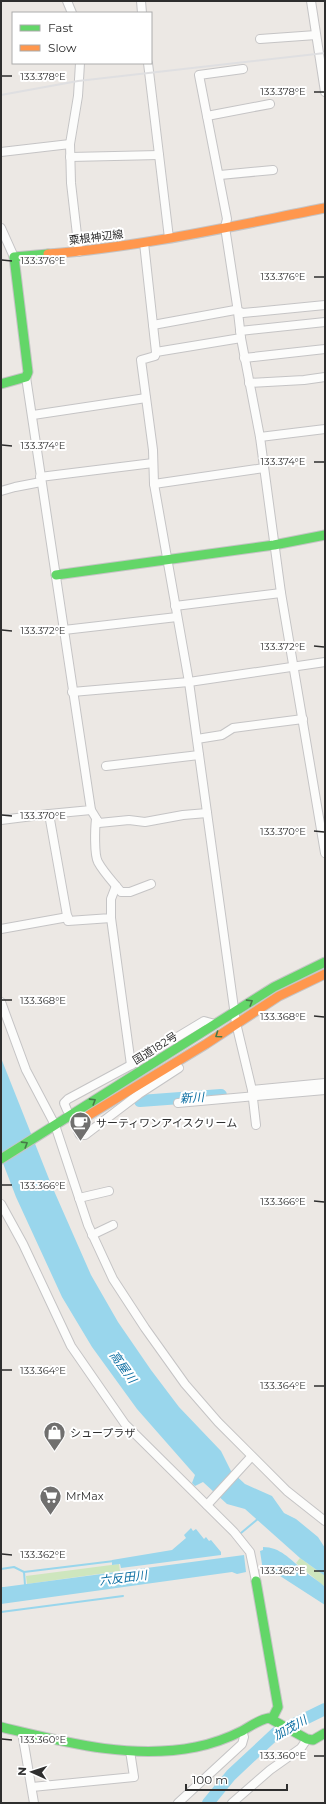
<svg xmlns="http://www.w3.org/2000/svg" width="326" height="1804" font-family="Montserrat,'Noto Sans JP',sans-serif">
<rect width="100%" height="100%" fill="#ece8e4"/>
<g fill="#cee6be">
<polygon points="300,1558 325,1576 325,1587 296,1563"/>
<polygon points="119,1564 120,1571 27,1584 26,1576"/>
</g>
<g fill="#99d6ec">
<polygon points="1,1058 51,1184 91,1275 118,1322 151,1370 179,1407 221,1451 231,1471 245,1484 272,1496 284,1513 296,1519 318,1537 325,1548 325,1576 300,1558 245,1509 227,1504 203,1482 195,1486 192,1483 195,1475 137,1409 92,1347 62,1297 16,1197 1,1158"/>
<polygon points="191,1528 193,1531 196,1529 204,1539 206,1537 209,1541 211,1540 221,1552 221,1555 121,1568 120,1564 112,1565 112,1560 172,1550 186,1538 184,1535"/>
<path d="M 263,1547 C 280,1547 290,1559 303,1570 C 310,1576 318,1580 325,1587 L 325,1605 L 277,1574 L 263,1571 L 260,1551 L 263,1550 Z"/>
<polygon points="244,1555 246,1572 237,1574 232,1572 1,1604 1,1587 4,1587"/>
</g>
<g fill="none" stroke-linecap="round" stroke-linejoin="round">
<g stroke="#99d6ec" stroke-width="2">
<polyline points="241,1533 259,1518"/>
<polyline points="1,1569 14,1567 24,1572 114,1561"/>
<polyline points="24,1572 25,1585"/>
<polyline points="1,1612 123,1596"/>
</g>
<g stroke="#99d6ec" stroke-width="12">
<polyline points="139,1098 140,1101 221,1095"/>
<polyline points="208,1803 231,1775 276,1733 325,1709"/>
</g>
<polyline stroke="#c6c3c0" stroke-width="8" stroke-dasharray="8 4" stroke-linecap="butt" points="68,1112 78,1131"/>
<defs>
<g id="street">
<polyline points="67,1 72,13"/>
<polyline points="141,1 142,13"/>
<polyline points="311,1 325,92"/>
<polyline points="260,39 316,35"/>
<polyline points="148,63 169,238"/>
<polyline points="243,69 199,75 227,219 225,227 238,312 241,338 260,437 281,593 325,853"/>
<polyline points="207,116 270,104"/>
<polyline points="1,152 70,144"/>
<polyline points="70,157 159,155"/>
<polyline points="220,175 273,170"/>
<polyline points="1,228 14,257"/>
<polyline points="144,243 156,352 155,356 141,360 153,450 154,484 189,682 236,1023 252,1090 256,1125"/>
<polyline points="79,252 71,183 70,144 78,96 80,63"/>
<polyline points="153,325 235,310 243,313 325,305"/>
<polyline points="240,331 325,322"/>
<polyline points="156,352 241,338"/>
<polyline points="244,358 325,349"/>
<polyline points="26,377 91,810 49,814 68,921 111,918 111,899 116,886"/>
<polyline points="249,383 304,380 325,377"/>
<polyline points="33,415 146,398"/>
<polyline points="260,437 325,429"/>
<polyline points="40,477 153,463"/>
<polyline points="154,484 264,468"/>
<polyline points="1,491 15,487 41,482"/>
<polyline points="175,606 281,593"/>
<polyline points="64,630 177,617"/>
<polyline points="72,692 189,682 325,662"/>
<polyline points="197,739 222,735 233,728 303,719"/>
<polyline points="106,766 199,755"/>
<polyline points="91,810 99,823 129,820 145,822 183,815 207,813"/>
<path d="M 96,819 C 95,828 94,855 98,862 C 104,873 114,883 121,892 L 130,892 L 151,884"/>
<polyline points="1,820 49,814"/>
<polyline points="111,918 131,1065"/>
<polyline points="1,929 68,917"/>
<polyline points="1,1002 26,1070 55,1125 88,1225 113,1279 145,1328 185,1384 218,1422 287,1491 325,1521"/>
<polyline points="252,1090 325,1083"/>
<polyline points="178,1103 325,1090"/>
<polyline points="67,1110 64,1103 68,1099 131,1065 204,1021 215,1024"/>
<polyline points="78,1131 80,1135 85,1135 139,1094 179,1068"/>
<polyline points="79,1198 109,1191"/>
<polyline points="1,1204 23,1244 71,1346 125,1424 234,1532 250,1552 256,1581"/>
<polyline points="92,1235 113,1225"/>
<polyline points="207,1505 251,1457"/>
<polyline points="22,1732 34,1803"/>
<polyline points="32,1787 134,1777 130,1751"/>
<polyline points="178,1803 242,1744 244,1737 242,1731"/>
<polyline points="232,1803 270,1770 301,1748 307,1739"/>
</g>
<g id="fast">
<polyline points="1,384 26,377 28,372 14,257 48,254"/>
<polyline points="56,575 274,545 325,535"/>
<polyline points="1,1159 274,987 325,962"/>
<polyline points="256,1581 278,1707 272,1719"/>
<path d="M 1,1727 C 64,1742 131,1760 196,1747 C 211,1744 228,1738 242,1731 C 251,1726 258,1720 269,1718 L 307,1739 L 313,1740 L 325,1733"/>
</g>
<g id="slow">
<path d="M 48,254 C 141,247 233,226 325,208"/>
<polyline points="89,1115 206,1044 279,996 325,974"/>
</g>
</defs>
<use href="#street" stroke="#c5c4c5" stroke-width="10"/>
<use href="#fast" stroke="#c5c4c5" stroke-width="11"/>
<use href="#slow" stroke="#c5c4c5" stroke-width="11"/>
<use href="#street" stroke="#fcfcfb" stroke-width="8"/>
<use href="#fast" stroke="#63d668" stroke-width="9"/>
<use href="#slow" stroke="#ff974d" stroke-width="9"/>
<polyline stroke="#dfdfe1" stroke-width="2" points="1,95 78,81 325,53"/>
</g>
<defs><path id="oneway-chevron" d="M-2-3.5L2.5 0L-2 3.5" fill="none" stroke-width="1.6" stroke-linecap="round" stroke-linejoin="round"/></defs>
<g stroke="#467a48">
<use href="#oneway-chevron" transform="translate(250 1002) rotate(-32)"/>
<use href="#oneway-chevron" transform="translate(218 1035) rotate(145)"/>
<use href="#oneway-chevron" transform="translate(93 1101) rotate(-32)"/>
<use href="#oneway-chevron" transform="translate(25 1144) rotate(-32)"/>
</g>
<path fill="none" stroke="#2e2e2e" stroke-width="1.5" d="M 2,76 L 12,76M 314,92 L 324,92M 2,260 L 12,261M 314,277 L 324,277M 2,445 L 12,446M 314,462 L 324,462M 2,630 L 12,631M 314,646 L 324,647M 2,815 L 12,816M 314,831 L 324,832M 2,1000 L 12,1000M 314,1016 L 324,1017M 2,1185 L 12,1185M 314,1201 L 324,1202M 2,1370 L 12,1370M 314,1386 L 324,1386M 2,1554 L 12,1555M 314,1571 L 324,1571M 2,1739 L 12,1740M 314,1756 L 324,1756"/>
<defs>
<symbol id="cafe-pin" viewBox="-11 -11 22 30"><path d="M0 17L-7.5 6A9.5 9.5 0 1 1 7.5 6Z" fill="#706f6e" stroke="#fff"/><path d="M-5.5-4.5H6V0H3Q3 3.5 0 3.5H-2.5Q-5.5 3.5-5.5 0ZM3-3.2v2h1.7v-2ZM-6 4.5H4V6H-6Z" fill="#fff"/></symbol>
<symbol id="shop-pin" viewBox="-11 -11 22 30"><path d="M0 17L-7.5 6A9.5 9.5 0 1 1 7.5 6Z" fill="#706f6e" stroke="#fff"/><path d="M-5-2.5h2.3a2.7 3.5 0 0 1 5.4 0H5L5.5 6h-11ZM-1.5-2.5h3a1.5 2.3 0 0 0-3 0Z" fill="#fff"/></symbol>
<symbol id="supermarket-pin" viewBox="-11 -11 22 30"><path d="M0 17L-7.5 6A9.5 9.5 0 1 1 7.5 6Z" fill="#706f6e" stroke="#fff"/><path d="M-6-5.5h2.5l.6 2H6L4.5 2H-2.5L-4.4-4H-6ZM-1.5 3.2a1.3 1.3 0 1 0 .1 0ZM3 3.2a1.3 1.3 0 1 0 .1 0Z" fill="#fff"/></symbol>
</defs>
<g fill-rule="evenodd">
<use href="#cafe-pin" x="68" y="1110" width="25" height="34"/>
<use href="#shop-pin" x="42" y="1420" width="25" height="34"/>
<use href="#supermarket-pin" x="38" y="1484" width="25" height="34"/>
</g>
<g text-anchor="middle" stroke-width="4" stroke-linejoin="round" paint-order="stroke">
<g font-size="11" fill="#2e2e2e" stroke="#fff">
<text transform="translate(96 237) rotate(-7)" y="4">粟根神辺線</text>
<text transform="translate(155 1048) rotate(-32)" y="4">国道182号</text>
</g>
<g font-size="11" fill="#2e2e2e" stroke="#fff" text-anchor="start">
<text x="96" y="1127">サーティワンアイスクリーム</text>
<text x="70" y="1437">シュープラザ</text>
<text x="66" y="1500">MrMax</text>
</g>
<g font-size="12" font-style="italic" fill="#0d6fa3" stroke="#fff">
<text transform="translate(192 1098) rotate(-4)" y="4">新川</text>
<text transform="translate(123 1367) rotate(54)" y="4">高屋川</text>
<text transform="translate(123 1578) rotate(-7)" y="4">六反田川</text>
<text transform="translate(290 1728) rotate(-29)" y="4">加茂川</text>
</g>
</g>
<g font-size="10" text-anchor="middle" fill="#2e2e2e" stroke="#fff" stroke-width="4" stroke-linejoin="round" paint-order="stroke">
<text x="43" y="80">133.378°E</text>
<text x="283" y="95">133.378°E</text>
<text x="43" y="264">133.376°E</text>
<text x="283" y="280">133.376°E</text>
<text x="43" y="449">133.374°E</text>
<text x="283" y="465">133.374°E</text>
<text x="43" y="634">133.372°E</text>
<text x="283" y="650">133.372°E</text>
<text x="43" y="819">133.370°E</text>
<text x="283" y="835">133.370°E</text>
<text x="43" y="1004">133.368°E</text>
<text x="283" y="1020">133.368°E</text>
<text x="43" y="1189">133.366°E</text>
<text x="283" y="1205">133.366°E</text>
<text x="43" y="1374">133.364°E</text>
<text x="283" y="1389">133.364°E</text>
<text x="43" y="1558">133.362°E</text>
<text x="283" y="1574">133.362°E</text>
<text x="43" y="1743">133.360°E</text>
<text x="283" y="1759">133.360°E</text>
</g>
<rect width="326" height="1804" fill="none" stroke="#2e2e2e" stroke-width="4"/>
<rect x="12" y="12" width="140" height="52" fill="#ffffff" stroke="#ababab"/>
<rect x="20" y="25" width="20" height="6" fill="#63d668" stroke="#ababab"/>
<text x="48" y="32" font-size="12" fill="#2e2e2e">Fast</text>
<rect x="20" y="45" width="20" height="6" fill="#ff974d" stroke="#ababab"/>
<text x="48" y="52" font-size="12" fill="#2e2e2e">Slow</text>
<g transform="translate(32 1772) rotate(273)" stroke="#ffffff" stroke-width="3" paint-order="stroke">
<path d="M0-3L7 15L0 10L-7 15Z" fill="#2e2e2e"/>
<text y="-6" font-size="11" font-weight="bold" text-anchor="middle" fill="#2e2e2e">N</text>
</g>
<path d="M186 1784v6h101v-6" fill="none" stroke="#2e2e2e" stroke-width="2"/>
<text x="192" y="1784" font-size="12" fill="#2e2e2e" stroke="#ffffff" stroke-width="3" paint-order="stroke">100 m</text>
</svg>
